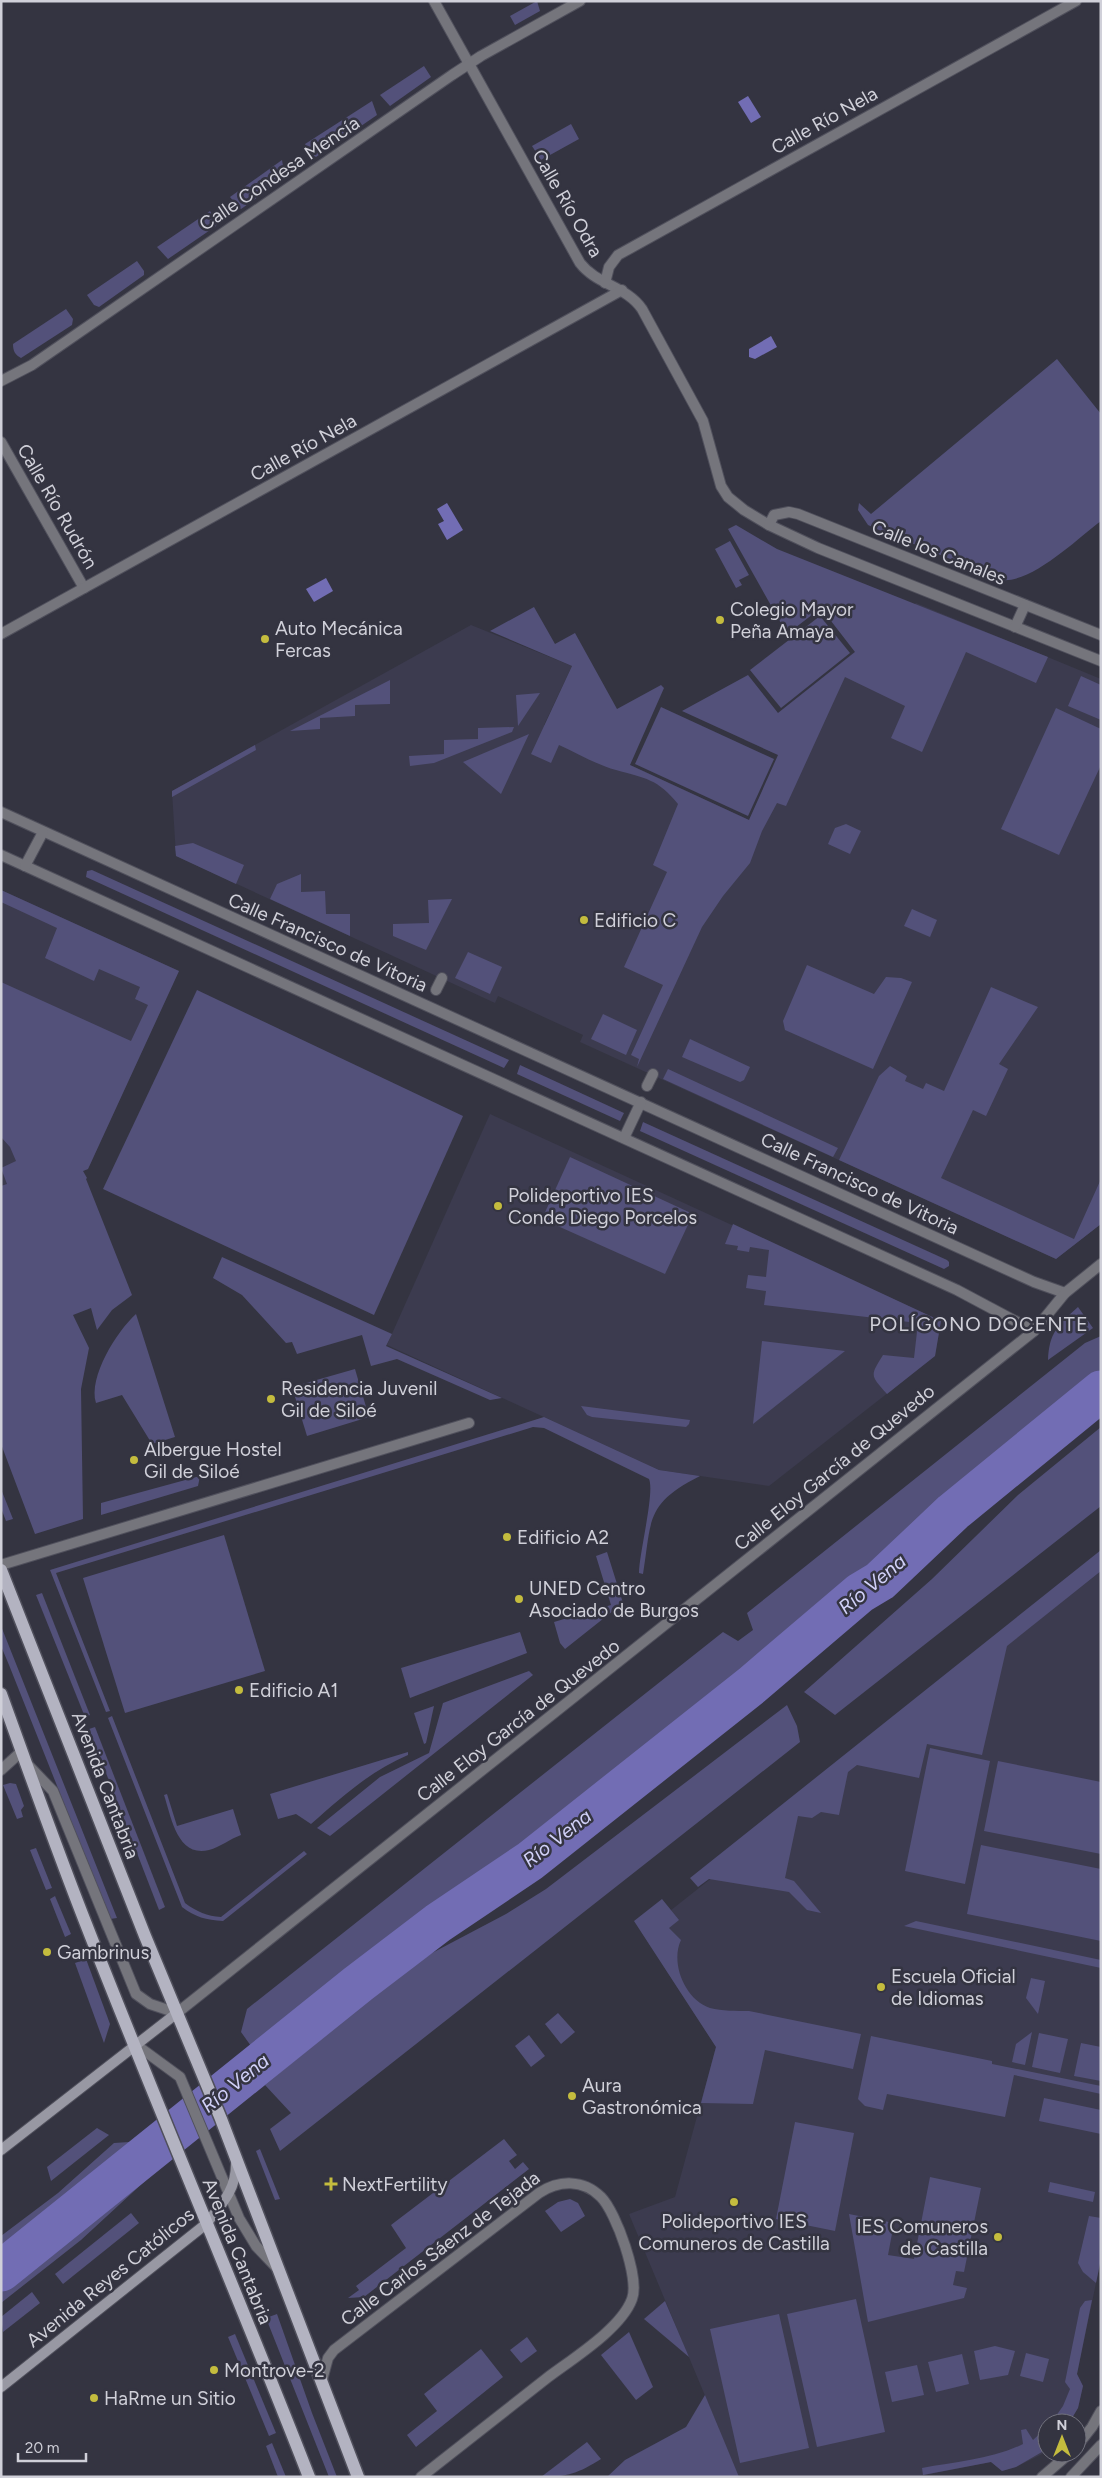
<svg xmlns="http://www.w3.org/2000/svg" width="1102" height="2478" font-family="Figtree,sans-serif">
<rect width="100%" height="100%" fill="#343441"/>
<g fill="#3c3b4f">
<polygon points="916,603 1101,679 1101,1224 1056,1259 580,1042 583,1035 498,996 495,1003 176,856 172,791 471,625 572,666 544,725 749,820 779,755 744,740"/>
<polygon points="1,890 179,971 88,1169 1,1204"/>
<polygon points="490,1114 941,1321 935,1356 769,1486 659,1470 387,1345"/>
<polygon points="1101,1571 1101,2259 1077,2374 1083,2386 1078,2408 1069,2423 1047,2423 1047,2449 1042,2454 1016,2467 1002,2471 991,2462 915,2477 645,2477 719,2429 629,2214 675,2197 716,2047 642,1933"/>
</g>
<g fill="#53517a">
<polygon points="537,1 540,11 515,25 510,16"/>
<polygon points="424,66 431,77 390,106 380,95"/>
<polygon points="372,101 377,115 316,157 312,155 305,144"/>
<polygon points="571,124 579,139 541,160 532,146"/>
<polygon points="282,160 285,178 241,209 239,208 230,197"/>
<polygon points="210,211 217,222 216,226 168,259 157,247"/>
<polygon points="137,261 144,271 144,275 99,307 94,305 87,295"/>
<path d="M 66,309 L 73,319 L 72,325 L 21,358 C 15,355 13,351 13,344 Z"/>
<path d="M 1057,359 L 1101,414 L 1101,521 C 1077,539 1032,583 1002,580 L 879,530 L 868,525 L 858,510 L 859,503 L 871,514 Z"/>
<path d="M 736,525 L 777,549 L 1048,657 L 1036,683 L 966,652 L 922,752 L 891,738 L 905,706 L 845,677 L 786,806 L 777,803 L 762,831 L 750,863 L 723,896 L 702,927 L 637,1067 L 639,1059 L 631,1055 L 663,985 L 624,967 L 667,872 L 653,865 L 678,804 C 658,779 645,778 616,770 C 597,765 577,753 559,745 L 551,763 L 531,754 L 572,666 L 490,631 L 534,607 L 555,644 L 575,633 L 617,709 L 661,685 L 664,688 L 630,765 L 749,820 L 778,755 L 682,711 L 748,675 L 778,713 L 855,652 L 821,608 L 787,634 L 728,529 Z"/>
<polygon points="730,541 749,575 739,580 742,585 736,588 715,549"/>
<polygon points="820,616 850,653 781,708 750,670"/>
<polygon points="1081,676 1101,685 1101,720 1068,706"/>
<polygon points="390,680 390,704 355,705 355,716 320,718 320,729 290,731"/>
<polygon points="540,693 518,726 516,695"/>
<polygon points="661,707 774,759 748,816 635,764"/>
<polygon points="1056,708 1101,729 1101,765 1059,855 1001,829"/>
<polygon points="514,727 512,732 434,763 410,766 409,756 444,754 444,740 478,739 478,728"/>
<polygon points="529,734 501,794 463,762"/>
<polygon points="255,745 256,750 172,797 172,791"/>
<polygon points="846,824 861,831 850,854 828,844 835,828"/>
<polygon points="193,843 244,865 236,884 176,856 175,846"/>
<polygon points="92,870 509,1060 504,1068 86,877 87,871"/>
<polygon points="301,874 301,892 325,891 326,914 350,914 350,936 270,899 277,884"/>
<polygon points="1,890 179,971 88,1169 83,1171 87,1178 86,1179 132,1295 112,1310 97,1330 91,1308 73,1315 89,1348 81,1389 83,1519 35,1534 1,1444 1,1186 7,1184 1,1168 16,1161 10,1147 1,1137 1,982 131,1041 148,1005 135,999 140,987 99,969 94,981 45,958 57,928 1,902"/>
<polygon points="452,899 426,950 393,936 393,924 429,923 428,900"/>
<polygon points="912,909 937,920 930,937 904,926"/>
<polygon points="468,952 502,967 490,994 455,978"/>
<polygon points="807,965 874,994 886,977 901,978 912,982 873,1069 785,1030 783,1021"/>
<polygon points="991,987 1038,1007 999,1064 1008,1069 986,1116 973,1110 941,1178 1074,1239 1101,1179 1101,1224 1056,1259 839,1160 879,1076 890,1066 907,1076 905,1081 923,1089 926,1083 944,1091"/>
<polygon points="197,990 463,1116 374,1315 103,1189"/>
<polygon points="603,1014 637,1030 626,1055 591,1039"/>
<polygon points="690,1039 750,1067 744,1080 740,1082 682,1057"/>
<polygon points="520,1065 624,1113 620,1121 517,1074"/>
<polygon points="668,1069 838,1148 833,1157 663,1079"/>
<polygon points="643,1122 947,1260 949,1262 949,1266 944,1269 640,1131"/>
<polygon points="570,1157 693,1214 665,1274 542,1219"/>
<path d="M 733,1224 L 941,1321 L 935,1356 L 887,1394 C 870,1375 870,1376 883,1355 L 914,1358 L 918,1323 L 764,1305 L 766,1291 L 746,1288 L 748,1275 L 766,1277 L 769,1250 L 750,1247 L 749,1252 L 737,1250 L 738,1246 L 725,1244 Z"/>
<polygon points="222,1257 392,1334 386,1346 502,1398 490,1400 397,1359 371,1366 362,1335 297,1354 292,1342 286,1343 242,1295 213,1278"/>
<path d="M 1078,1307 L 1093,1328 L 1048,1360 C 1049,1333 1058,1325 1078,1307 Z"/>
<path d="M 136,1314 L 175,1437 L 152,1444 L 122,1395 L 96,1403 C 88,1377 117,1331 136,1314 Z"/>
<polygon points="1101,1336 1101,1370 1067,1398 1059,1412 1040,1434 243,2064 239,2055 251,2046 241,2032 247,2009 723,1632 738,1641 753,1630 747,1613 1085,1343"/>
<polygon points="762,1341 845,1351 753,1424"/>
<polygon points="355,1369 369,1417 307,1436 292,1387"/>
<polygon points="581,1406 690,1420 689,1424 686,1427 592,1417 587,1415"/>
<path d="M 544,1417 L 659,1470 L 700,1476 C 645,1504 652,1519 643,1574 L 639,1573 C 639,1554 655,1492 649,1479 L 544,1428 L 533,1427 L 56,1573 L 110,1711 L 106,1712 L 50,1570 Z"/>
<polygon points="1101,1427 1101,1506 835,1715 804,1692 932,1579 1018,1495"/>
<polygon points="200,1476 198,1486 101,1515 101,1503"/>
<polygon points="1,1489 13,1519 6,1521 1,1508"/>
<polygon points="224,1535 265,1671 125,1713 83,1578"/>
<polygon points="1101,1550 1101,1571 1007,1646 982,1755 927,1744 919,1778 857,1765 848,1772 839,1815 821,1812 812,1818 798,1816 785,1878 794,1881 821,1913 807,1910 789,1892 709,1879 698,1887 690,1878"/>
<polygon points="607,1552 623,1603 565,1649 560,1643 554,1622 611,1605 596,1556"/>
<polygon points="42,1593 90,1715 85,1717 36,1595"/>
<polygon points="1,1626 117,1918 110,1919 9,1665 1,1646"/>
<polygon points="520,1632 527,1653 410,1698 401,1668"/>
<polygon points="529,1671 533,1675 330,1836 317,1828 380,1777 429,1753 443,1703"/>
<polygon points="787,1705 797,1726 800,1742 280,2151 270,2129 291,2113 265,2085 396,1978 432,1953 506,1914 546,1889"/>
<polygon points="434,1706 426,1743 424,1744 414,1713"/>
<path d="M 112,1716 L 185,1903 C 197,1912 207,1916 221,1917 L 304,1851 L 307,1854 L 223,1921 C 206,1920 195,1917 182,1907 L 108,1718 Z"/>
<polygon points="95,1727 165,1907 159,1910 89,1729"/>
<polygon points="930,1748 990,1761 965,1884 905,1871"/>
<path d="M 408,1752 L 408,1755 C 370,1771 342,1797 311,1824 L 296,1814 L 278,1819 L 270,1794 Z"/>
<polygon points="998,1761 1101,1782 1101,1854 984,1831"/>
<polygon points="10,1783 16,1784 24,1806 21,1810 23,1817 17,1819 3,1785"/>
<path d="M 167,1794 L 177,1826 L 233,1809 L 241,1835 C 230,1839 220,1847 209,1850 C 177,1858 171,1816 164,1795 Z"/>
<polygon points="981,1845 1101,1869 1101,1941 967,1914"/>
<polygon points="36,1848 52,1888 46,1890 30,1850"/>
<polygon points="55,1896 71,1934 65,1937 50,1899"/>
<path d="M 662,1899 L 679,1920 L 669,1928 L 681,1940 C 670,1963 685,2000 710,2008 C 722,2011 736,2011 749,2011 L 861,2034 L 853,2069 L 765,2050 L 753,2104 L 701,2103 L 716,2047 L 634,1921 Z"/>
<polygon points="916,1921 1101,1960 1101,1968 904,1926"/>
<polygon points="86,1959 110,2024 104,2043 75,1963"/>
<polygon points="1031,1978 1045,1981 1038,2014 1026,1998"/>
<polygon points="558,2013 575,2032 561,2044 545,2024"/>
<polygon points="1032,2032 1025,2065 1012,2062 1016,2044"/>
<polygon points="1039,2033 1068,2039 1060,2073 1032,2067"/>
<polygon points="529,2035 545,2056 531,2067 515,2046"/>
<polygon points="871,2036 992,2061 992,2064 1101,2086 1101,2094 1014,2075 1005,2117 887,2094 883,2110 865,2106 858,2099"/>
<polygon points="1081,2043 1101,2047 1101,2081 1074,2076"/>
<polygon points="1044,2098 1101,2110 1101,2134 1039,2121"/>
<polygon points="795,2122 854,2133 835,2231 776,2219"/>
<polygon points="97,2128 109,2135 51,2181 47,2167"/>
<polygon points="504,2139 517,2155 509,2161 515,2169 523,2162 529,2169 364,2297 348,2298 359,2290 356,2286 406,2248 391,2225"/>
<polygon points="129,2142 145,2181 81,2240 1,2303 1,2236 58,2193 114,2143"/>
<polygon points="260,2149 280,2199 275,2200 256,2151"/>
<polygon points="930,2177 981,2188 964,2272 956,2271 953,2285 967,2288 964,2298 868,2322 849,2214 894,2223 888,2255 914,2259"/>
<polygon points="1050,2182 1095,2192 1093,2202 1048,2192"/>
<polygon points="570,2199 578,2203 585,2216 561,2232 545,2211 558,2202"/>
<polygon points="131,2213 139,2223 63,2284 55,2274"/>
<polygon points="1089,2216 1101,2218 1101,2259 1096,2283 1083,2272 1078,2263"/>
<polygon points="32,2292 40,2303 3,2332 1,2317"/>
<polygon points="856,2299 885,2432 817,2447 787,2314"/>
<polygon points="1092,2300 1077,2374 1083,2386 1078,2408 1069,2423 1051,2423 1063,2406 1070,2389 1065,2382 1080,2308 1085,2301"/>
<polygon points="665,2301 689,2357 644,2319"/>
<polygon points="277,2314 312,2413 337,2477 329,2477 266,2318"/>
<polygon points="779,2314 809,2448 740,2463 710,2329"/>
<polygon points="629,2332 653,2387 636,2400 601,2355"/>
<polygon points="235,2334 276,2433 269,2436 228,2337"/>
<polygon points="527,2337 537,2351 521,2363 510,2350"/>
<polygon points="995,2346 1015,2351 1008,2375 980,2380 974,2351"/>
<polygon points="481,2349 503,2377 416,2447 407,2435 437,2411 424,2394"/>
<polygon points="1026,2353 1049,2359 1043,2382 1020,2376"/>
<polygon points="962,2354 969,2384 936,2392 928,2362"/>
<polygon points="917,2365 924,2395 892,2402 885,2372"/>
<polygon points="705,2395 739,2477 607,2477 625,2460 686,2427"/>
<path d="M 1047,2427 L 1047,2449 L 1016,2467 L 1002,2471 L 991,2462 L 923,2475 L 922,2468 C 955,2462 993,2459 1023,2444 L 1021,2430 L 1026,2429 L 1033,2440 Z"/>
<path d="M 587,2442 L 601,2459 C 579,2473 567,2477 541,2477 Z"/>
<polygon points="272,2443 286,2477 278,2477 266,2446"/>
</g>
<g fill="#726db4">
<polygon points="748,96 761,117 751,123 738,102"/>
<polygon points="771,336 777,347 755,359 749,357 749,349"/>
<polygon points="447,503 463,530 447,540 438,524 444,521 437,509"/>
<polygon points="326,578 333,591 314,602 306,589"/>
</g>
<g fill="none" stroke-linecap="round" stroke-linejoin="round">
<polyline stroke="#726db4" stroke-width="41" points="1,2271 358,1984 438,1923 530,1861 752,1685 860,1593 880,1581 953,1512 1101,1391"/>
<defs>
<g id="street">
<path d="M 434,1 L 580,263 C 597,285 626,286 642,309 L 703,421 L 721,486 L 728,497 L 744,510 L 769,525 L 818,548 L 1101,661"/>
<polyline points="605,283 609,267 618,255 1076,1"/>
<polyline points="1,381 32,365 452,75 481,56 580,1"/>
<polyline points="1,442 84,588"/>
<polyline points="769,525 774,515 789,512 798,514 1101,635"/>
<polyline points="1015,627 1025,605"/>
<polyline points="1,634 622,290"/>
<polyline points="1,812 1034,1282 1065,1293"/>
<polyline points="1,855 957,1290 1034,1331"/>
<polyline points="25,866 43,832"/>
<polyline points="436,990 442,978"/>
<polyline points="647,1086 653,1074"/>
<polyline points="624,1138 641,1102"/>
<polyline points="1,1565 469,1423"/>
<polyline points="29,1766 53,1791 136,1994 150,2004 177,2013 1034,1331 1065,1293 1101,1264"/>
<polyline points="1,1770 22,1751"/>
<polyline points="135,2044 180,2077 239,2218 256,2246 277,2268"/>
<path d="M 322,2380 L 328,2358 L 334,2350 L 539,2193 C 559,2180 583,2179 601,2197 C 616,2212 640,2279 632,2299 C 621,2329 572,2359 547,2378 C 505,2411 463,2444 421,2477"/>
<polyline points="1077,2446 1092,2427 1101,2411"/>
<polyline points="1042,2477 1070,2453"/>
<polyline points="1071,2477 1101,2445"/>
</g>
<g id="secondary">
<polyline points="1,2150 177,2013"/>
<path d="M 1,2387 L 206,2224 C 222,2204 236,2190 236,2164"/>
</g>
<g id="primary">
<polyline points="1,1570 145,1936 221,2119 358,2477"/>
<path d="M 1,1694 C 29,1771 56,1848 86,1924 C 158,2109 237,2292 309,2477"/>
</g>
</defs>
<use href="#street" stroke="#50505c" stroke-width="12"/>
<use href="#secondary" stroke="#50505c" stroke-width="12"/>
<use href="#primary" stroke="#50505c" stroke-width="15"/>
<use href="#street" stroke="#75757c" stroke-width="10"/>
<use href="#secondary" stroke="#9898a3" stroke-width="10"/>
<use href="#primary" stroke="#b3b3c1" stroke-width="12"/>
</g>
<g fill="#c4bc3e" stroke="#343441" stroke-width="2">
<circle cx="720" cy="620" r="5"/>
<circle cx="265" cy="639" r="5"/>
<circle cx="584" cy="920" r="5"/>
<circle cx="498" cy="1206" r="5"/>
<circle cx="271" cy="1399" r="5"/>
<circle cx="134" cy="1460" r="5"/>
<circle cx="507" cy="1537" r="5"/>
<circle cx="519" cy="1599" r="5"/>
<circle cx="239" cy="1690" r="5"/>
<circle cx="47" cy="1952" r="5"/>
<circle cx="881" cy="1987" r="5"/>
<circle cx="572" cy="2096" r="5"/>
<path d="M328.5 2176.5h5v5h5v5h-5v5h-5v-5h-5v-5h5z"/>
<circle cx="734" cy="2202" r="5"/>
<circle cx="998" cy="2237" r="5"/>
<circle cx="214" cy="2370" r="5"/>
<circle cx="94" cy="2398" r="5"/>
</g>
<g text-anchor="middle" stroke-width="5" stroke-linejoin="round" paint-order="stroke">
<g font-size="19" fill="#d0d0d9" stroke="#343441">
<text transform="translate(824 120) rotate(-29)" y="7">Calle Río Nela</text>
<text transform="translate(279 173) rotate(-34)" y="7">Calle Condesa Mencía</text>
<text transform="translate(568 203) rotate(60)" y="7">Calle Río Odra</text>
<text transform="translate(303 447) rotate(-29)" y="7">Calle Río Nela</text>
<text transform="translate(58 506) rotate(60)" y="7">Calle Río Rudrón</text>
<text transform="translate(939 552) rotate(22)" y="7">Calle los Canales</text>
<text transform="translate(328 942) rotate(24)" y="7">Calle Francisco de Vitoria</text>
<text transform="translate(860 1183) rotate(25)" y="7">Calle Francisco de Vitoria</text>
<text transform="translate(834 1467) rotate(-39)" y="7">Calle Eloy García de Quevedo</text>
<text transform="translate(518 1720) rotate(-38)" y="7">Calle Eloy García de Quevedo</text>
<text transform="translate(106 1785) rotate(69)" y="7">Avenida Cantabria</text>
<text transform="translate(440 2248) rotate(-37)" y="7">Calle Carlos Sáenz de Tejada</text>
<text transform="translate(238 2251) rotate(68)" y="7">Avenida Cantabria</text>
<text transform="translate(110 2277) rotate(-39)" y="7">Avenida Reyes Católicos</text>
</g>
<g font-size="19" fill="#d0d0d9" stroke="#343441" text-anchor="start">
<text x="730" y="616">Colegio Mayor<tspan x="730" dy="22">Peña Amaya</tspan></text>
<text x="275" y="635">Auto Mecánica<tspan x="275" dy="22">Fercas</tspan></text>
<text x="594" y="927">Edificio C</text>
<text x="508" y="1202">Polideportivo IES<tspan x="508" dy="22">Conde Diego Porcelos</tspan></text>
<text x="281" y="1395">Residencia Juvenil<tspan x="281" dy="22">Gil de Siloé</tspan></text>
<text x="144" y="1456">Albergue Hostel<tspan x="144" dy="22">Gil de Siloé</tspan></text>
<text x="517" y="1544">Edificio A2</text>
<text x="529" y="1595">UNED Centro<tspan x="529" dy="22">Asociado de Burgos</tspan></text>
<text x="249" y="1697">Edificio A1</text>
<text x="57" y="1959">Gambrinus</text>
<text x="891" y="1983">Escuela Oficial<tspan x="891" dy="22">de Idiomas</tspan></text>
<text x="582" y="2092">Aura<tspan x="582" dy="22">Gastronómica</tspan></text>
<text x="342" y="2191">NextFertility</text>
<text x="734" y="2228" text-anchor="middle">Polideportivo IES<tspan x="734" dy="22">Comuneros de Castilla</tspan></text>
<text x="988" y="2233" text-anchor="end">IES Comuneros<tspan x="988" dy="22">de Castilla</tspan></text>
<text x="224" y="2377">Montrove-2</text>
<text x="104" y="2405">HaRme un Sitio</text>
</g>
<g font-size="20" letter-spacing="1" fill="#d0d0d9" stroke="#343441">
<text x="979" y="1331">POLÍGONO DOCENTE</text>
</g>
<g font-size="20" font-style="italic" fill="#d1d1f8" stroke="#343441">
<text transform="translate(872 1584) rotate(-40)" y="7">Río Vena</text>
<text transform="translate(557 1838) rotate(-38)" y="7">Río Vena</text>
<text transform="translate(235 2083) rotate(-39)" y="7">Río Vena</text>
</g>
</g>
<rect width="1102" height="2478" fill="none" stroke="#d0d0d9" stroke-width="5"/>
<g transform="translate(1062 2438)"><circle r="24" fill="#343441" stroke="#72727e"/>
<path d="M0-4L9 19L0 12L-9 19Z" fill="#c4bc3e"/>
<text y="-8" font-size="14" font-weight="bold" text-anchor="middle" fill="#d0d0d9">N</text>
</g>
<path d="M18 2453v8h68v-8" fill="none" stroke="#d0d0d9" stroke-width="2.5"/>
<text x="25" y="2453" font-size="15" fill="#d0d0d9" stroke="#343441" stroke-width="4" paint-order="stroke">20 m</text>
</svg>
